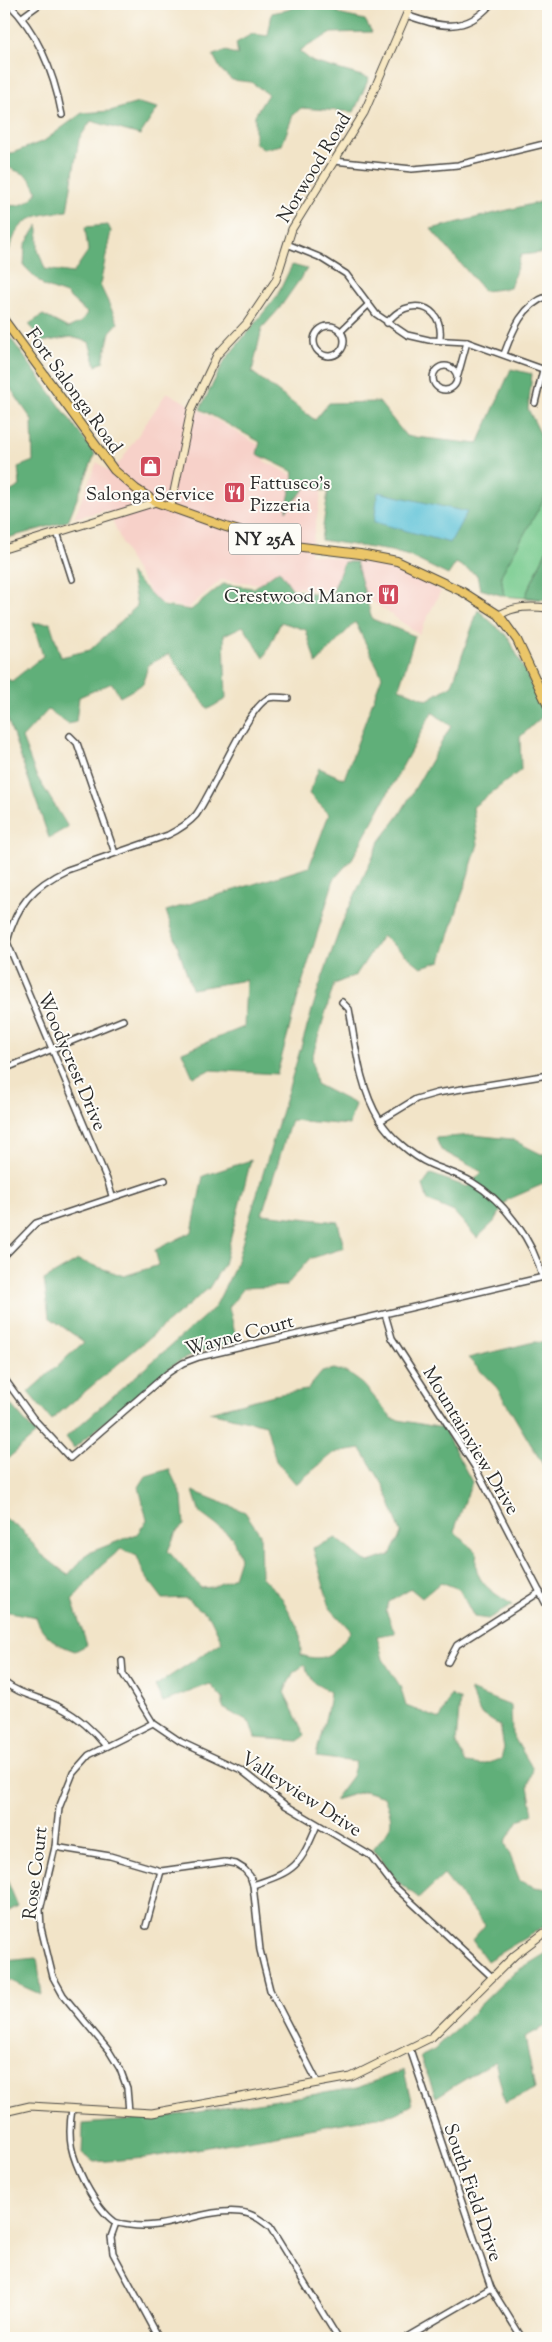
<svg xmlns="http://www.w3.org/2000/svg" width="552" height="2342" font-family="'Sorts Mill Goudy',serif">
<rect width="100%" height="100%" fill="#fdfcf7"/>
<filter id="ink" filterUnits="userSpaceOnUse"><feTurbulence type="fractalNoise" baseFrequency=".02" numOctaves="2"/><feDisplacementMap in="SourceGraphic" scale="10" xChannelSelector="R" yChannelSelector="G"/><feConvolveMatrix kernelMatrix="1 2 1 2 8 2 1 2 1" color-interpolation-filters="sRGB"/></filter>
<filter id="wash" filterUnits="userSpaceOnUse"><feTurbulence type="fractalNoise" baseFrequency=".0096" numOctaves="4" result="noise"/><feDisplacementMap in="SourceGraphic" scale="20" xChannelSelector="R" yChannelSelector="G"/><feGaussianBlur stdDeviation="1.12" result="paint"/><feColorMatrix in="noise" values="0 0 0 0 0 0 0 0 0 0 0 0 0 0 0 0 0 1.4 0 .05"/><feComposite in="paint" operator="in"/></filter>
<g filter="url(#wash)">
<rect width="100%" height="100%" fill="#f2e4c8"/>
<polygon fill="#f7d1c9" points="167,392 266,449 264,461 322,490 310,554 394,567 441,591 419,634 370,600 322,590 221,580 188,608 156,602 129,559 108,510 74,518 97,462 108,471 120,462"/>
<polygon fill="#77cb8e" stroke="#517b5c" points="548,492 548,547 527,592 548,600 504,596 501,575"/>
<g fill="#61af79" stroke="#466d52">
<polygon points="302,4 326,4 342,15 365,20 372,32 331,33 299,51 313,62 369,78 354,112 301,108 293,115 282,145 263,149 255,143 255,115 268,94 251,82 232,80 221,70 213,55 226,51 238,55 236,43 252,34 268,36 272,13 287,10"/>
<path d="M 138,103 L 158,108 L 140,135 L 91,121 L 79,139 L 67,211 C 20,216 17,223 4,267 L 4,204 C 18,208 29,204 37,192 C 35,187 32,181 29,178 C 20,168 4,173 4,156 L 44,141 L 82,113 L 110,111 Z"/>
<polygon points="548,200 548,252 521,255 510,288 484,291 431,229"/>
<polygon points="38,225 38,250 45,269 73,273 88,251 85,227 108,225 111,231 100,285 118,323 110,332 103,362 96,366 89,342 71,337 42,342 29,324 43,315 68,328 81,322 87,313 66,294 44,286 24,266 25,245"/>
<polygon points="292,265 307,269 279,309 262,328 252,372 315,420 329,403 379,402 406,436 478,444 511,369 532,374 528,409 541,435 548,434 548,492 501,575 504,596 480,589 477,575 456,563 448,575 409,556 391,551 321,540 328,492 307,486 286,511 294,472 257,454 260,442 200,409 225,360 277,296"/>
<polygon points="4,329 95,454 68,521 4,539 4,495 20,486 18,467 33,461 32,420 4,379"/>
<polygon points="548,547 548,600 525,597"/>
<polygon points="344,562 356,562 372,619 415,636 399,688 427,700 452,685 478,610 509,638 545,714 520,737 521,770 473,807 478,844 441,961 421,967 382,936 356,975 334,984 312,1058 316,1084 355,1104 349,1125 291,1120 262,1214 338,1222 344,1248 309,1259 286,1286 244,1288 229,1307 237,1341 198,1352 176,1363 74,1448 66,1437 215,1307 235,1267 319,987 342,923 380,841 400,814 451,726 432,712 352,859 334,879 299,993 277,1074 210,1070 193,1077 182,1052 244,1027 246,980 192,989 166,911 309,867 329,814 309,794 319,768 344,779 382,676 355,622 316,664 306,630 281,622 264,658 243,626 224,635 226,699 208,709 169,654 148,665 143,684 120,697 112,683 79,697 76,722 68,724 48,710 22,738 36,775 68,827 49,838 4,709 4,678 12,681 43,656 33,623 50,623 61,657 90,650 137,606 130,573 163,606 191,610 223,584 254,588 279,570 293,590 331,596"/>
<polygon points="473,1135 511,1139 541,1154 548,1154 548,1182 507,1200 495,1221 477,1238 454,1212 428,1201 423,1185 431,1174 467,1187 482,1172 441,1150 436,1138"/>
<polygon points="251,1160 224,1264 209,1288 51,1420 28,1392 84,1342 49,1317 44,1280 78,1260 124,1276 159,1265 155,1250 192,1232 203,1176"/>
<polygon points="534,1342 548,1343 548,1473 497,1388 468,1358"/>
<path d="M 334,1369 L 348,1373 L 363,1384 L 393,1419 L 443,1428 L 472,1482 L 454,1531 L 477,1553 C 471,1581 492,1592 513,1605 L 488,1619 L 474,1617 L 459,1589 L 441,1582 L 422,1598 L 411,1589 L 389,1602 L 386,1611 L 395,1633 L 377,1636 L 383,1659 L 400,1686 L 406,1706 L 440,1719 L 451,1695 L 460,1700 L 456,1743 L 466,1763 L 482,1765 L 501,1759 L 504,1748 L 500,1726 L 480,1713 L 470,1690 L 511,1706 L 512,1734 L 533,1769 L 528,1786 L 533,1814 L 519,1820 L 505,1842 L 520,1881 L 535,1887 L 548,1889 L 548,1924 L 487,1961 L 472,1940 L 485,1925 L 444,1875 L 419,1898 L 398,1882 L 373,1849 C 392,1826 396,1827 384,1797 L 365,1791 L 334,1800 L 352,1776 L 356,1762 L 316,1757 C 320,1735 328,1714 330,1692 L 314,1683 L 304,1665 L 293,1673 L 284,1692 L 305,1736 L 298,1741 L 255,1738 L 250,1723 L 223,1708 L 223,1699 L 210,1684 L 163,1702 L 155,1686 L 222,1642 L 210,1617 L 186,1598 L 163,1599 L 144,1574 L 137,1556 L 121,1549 L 102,1565 L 72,1600 L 87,1645 L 75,1651 C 57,1645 42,1636 36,1617 L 4,1611 L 4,1518 L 22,1530 L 41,1554 L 68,1575 L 88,1553 L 137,1534 L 147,1520 L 139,1487 L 146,1476 L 169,1469 L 182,1497 L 184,1525 L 176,1532 L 168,1551 L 201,1588 L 213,1587 L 234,1577 L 240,1558 L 232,1537 L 200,1513 L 193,1491 L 245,1512 L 260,1534 L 261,1576 L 282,1598 L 300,1632 L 301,1655 C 328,1664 335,1651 351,1631 L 330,1608 L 313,1548 L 336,1538 L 364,1560 L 369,1562 L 390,1555 L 401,1533 L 384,1486 L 361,1449 L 334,1453 L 296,1484 L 276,1461 L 266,1425 L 209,1412 L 274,1395 L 307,1390 L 322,1372 Z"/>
<polygon points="11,1405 36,1434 4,1462 4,1416"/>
<polygon points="4,1873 18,1906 4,1914"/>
<polygon points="548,1952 548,2025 525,2037 535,2089 505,2103 495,2061 436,2097 420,2057 434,2050 512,1974"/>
<polygon points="37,1958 42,1995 9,1980 4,1988 4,1961"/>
<polygon points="404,2070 412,2105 394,2114 146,2158 94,2162 82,2154 83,2124 157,2118 357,2088"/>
</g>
<polygon fill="#5ac1d7" stroke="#427681" points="378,492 467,512 450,543 374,522"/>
</g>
<g filter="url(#ink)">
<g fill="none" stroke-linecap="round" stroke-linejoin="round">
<defs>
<g id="street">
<path d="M 9,4 C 39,34 54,73 62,115"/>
<path d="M 406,15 C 440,27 465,34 491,4"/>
<polyline points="22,17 40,4"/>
<polyline points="334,161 412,169 458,165 548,143"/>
<polyline points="287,244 319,257 346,274 376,314 407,335 429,340 467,342 548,371"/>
<path d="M 387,323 C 408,295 444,304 440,339"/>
<circle cx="329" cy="341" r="15"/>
<polyline points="341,331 368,305"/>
<path d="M 504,354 C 513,330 522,305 548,296"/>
<circle cx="445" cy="378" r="12"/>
<polyline points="458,375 467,342"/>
<polyline points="535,403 543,370"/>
<polyline points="57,532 72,579"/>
<polyline points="70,736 77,743 115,853"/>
<polyline points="4,940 7,942 108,1182 112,1196"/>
<path d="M 7,942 C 16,905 33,886 67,870 L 168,835 C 178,830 188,824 196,815 C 212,794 248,705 269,698 C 274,696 282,698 288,698"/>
<path d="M 342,1002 L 349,1009 C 356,1046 359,1086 379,1119 C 389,1136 412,1156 430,1164 C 443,1170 459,1174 472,1182 C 504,1201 534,1241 542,1277"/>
<polyline points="4,1069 123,1020"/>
<polyline points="380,1121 416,1099 437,1093 548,1075"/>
<polyline points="4,1256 36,1223 165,1180"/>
<polyline points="385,1314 392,1338 475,1467 548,1608"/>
<polyline points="4,1378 33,1418 70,1458 168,1373 183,1363 199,1357 548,1276"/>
<polyline points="122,1661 123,1674 153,1723 181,1742 241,1770 285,1805 371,1856 393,1885 492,1977"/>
<polyline points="448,1662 457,1645 540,1592"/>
<path d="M 4,1682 C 21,1696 42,1697 61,1708 C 77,1716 94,1731 105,1745"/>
<polyline points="55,1847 110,1856 161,1871 225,1862 236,1864 244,1869 250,1876 253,1885 260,1950 270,1990 318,2083"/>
<path d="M 253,1885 C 296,1871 300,1866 317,1825"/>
<polyline points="146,1926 161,1871"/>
<polyline points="410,2049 491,2288 522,2338"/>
<path d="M 72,2109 C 67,2140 71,2155 85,2183 C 92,2196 102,2213 115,2222 C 119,2224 125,2224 130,2225 C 167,2231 203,2208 240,2212 C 252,2213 261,2220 270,2227 L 338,2338"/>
<polyline points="129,2112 127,2088 120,2069 109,2051 63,1995 53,1977 41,1928 40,1910 55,1847 59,1808 73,1773 89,1755 153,1723"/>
<polyline points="116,2223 111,2237 113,2253 159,2338"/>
<polyline points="405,2338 491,2288"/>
</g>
<g id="secondary">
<polyline points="171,506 191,410 217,355 247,323 276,280 292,229 364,113 411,4"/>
<polyline points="4,549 156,502"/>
<path d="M 499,615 C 515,606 530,606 548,608"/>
<polyline points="4,2112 30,2106 152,2113 351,2077 432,2037 515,1955 548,1930"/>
</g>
<polyline id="primary" points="4,320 114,470 136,489 156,502 226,527 286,545 360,554 397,561 463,592 499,615 517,640 548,706"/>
</defs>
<use href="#street" stroke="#494743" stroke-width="8"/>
<use href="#secondary" stroke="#494743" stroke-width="9"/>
<use href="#primary" stroke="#494743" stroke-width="10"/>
<use href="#street" stroke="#fff" stroke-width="5"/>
<use href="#secondary" stroke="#f7e8c3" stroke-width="7"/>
<use href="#primary" stroke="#ebc669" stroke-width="8"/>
</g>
</g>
<defs>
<symbol id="shop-square" viewBox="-11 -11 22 22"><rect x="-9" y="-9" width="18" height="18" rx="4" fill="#d1495b" stroke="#fdfcf7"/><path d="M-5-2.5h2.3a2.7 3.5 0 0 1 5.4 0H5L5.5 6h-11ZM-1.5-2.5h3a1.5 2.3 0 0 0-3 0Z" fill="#fff"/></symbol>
<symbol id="restaurant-square" viewBox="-11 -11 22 22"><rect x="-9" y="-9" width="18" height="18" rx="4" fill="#d1495b" stroke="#fdfcf7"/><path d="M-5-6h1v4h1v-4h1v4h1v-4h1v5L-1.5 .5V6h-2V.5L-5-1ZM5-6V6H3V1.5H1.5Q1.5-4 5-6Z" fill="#fff"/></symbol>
</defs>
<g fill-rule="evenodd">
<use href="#shop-square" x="138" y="454" width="25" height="25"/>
<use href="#restaurant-square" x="222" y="480" width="25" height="25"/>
<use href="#restaurant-square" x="376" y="582" width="25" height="25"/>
</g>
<g text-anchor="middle" stroke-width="4" stroke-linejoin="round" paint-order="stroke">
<rect fill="#fdfcf7" stroke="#6a6a68" stroke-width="1" x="229" y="523.5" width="72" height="31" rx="4"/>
<g font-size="18" font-weight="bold" fill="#2b2b2b">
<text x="265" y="545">NY 25A</text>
</g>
<g font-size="19" fill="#2b2b2b" stroke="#fdfcf7">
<text transform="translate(313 167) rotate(-59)" y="7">Norwood Road</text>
<text transform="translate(75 390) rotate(54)" y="7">Fort Salonga Road</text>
<text transform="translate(73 1061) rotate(67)" y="7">Woodycrest Drive</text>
<text transform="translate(239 1334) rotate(-15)" y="7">Wayne Court</text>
<text transform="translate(472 1440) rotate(59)" y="7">Mountainview Drive</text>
<text transform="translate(302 1793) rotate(33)" y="7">Valleyview Drive</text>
<text transform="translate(34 1873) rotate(-83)" y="7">Rose Court</text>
<text transform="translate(474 2192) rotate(71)" y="7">South Field Drive</text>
</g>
<g font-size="19" fill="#2b2b2b" stroke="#fdfcf7" text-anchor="start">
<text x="250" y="489">Fattusco's<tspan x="250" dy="22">Pizzeria</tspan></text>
<text x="150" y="500" text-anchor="middle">Salonga Service</text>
<text x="373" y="602" text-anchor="end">Crestwood Manor</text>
</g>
</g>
<rect width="552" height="2342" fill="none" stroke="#fdfcf7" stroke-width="20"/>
</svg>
